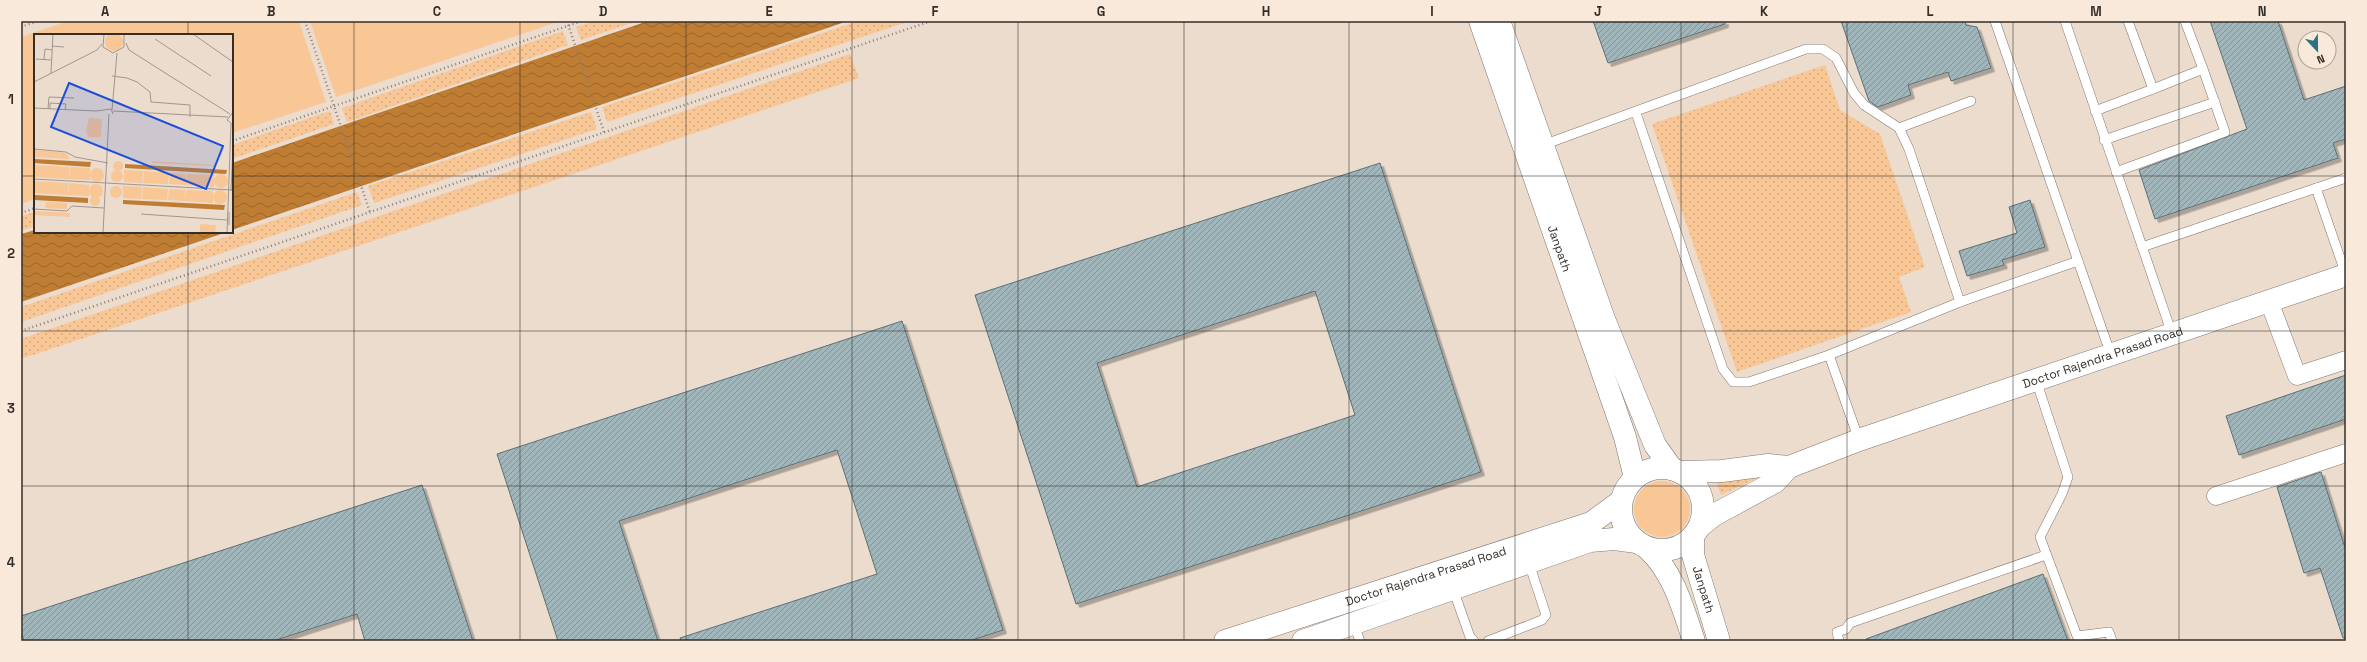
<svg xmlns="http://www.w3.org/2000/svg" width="2367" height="662" font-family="'Space Grotesk',sans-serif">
<defs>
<pattern id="grass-dots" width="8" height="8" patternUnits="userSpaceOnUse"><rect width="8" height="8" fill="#f9c695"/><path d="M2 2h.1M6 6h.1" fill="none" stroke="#d6aa80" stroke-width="1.8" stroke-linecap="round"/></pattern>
<pattern id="water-waves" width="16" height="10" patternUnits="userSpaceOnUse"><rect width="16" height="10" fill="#bf7d34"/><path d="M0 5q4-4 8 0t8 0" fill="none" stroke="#9c672c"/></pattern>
<pattern id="building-hatch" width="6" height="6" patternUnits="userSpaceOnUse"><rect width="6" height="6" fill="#a0b6bb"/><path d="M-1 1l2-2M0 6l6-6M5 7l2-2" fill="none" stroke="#839498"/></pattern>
<filter id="shadow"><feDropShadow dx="3.5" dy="3.5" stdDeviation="0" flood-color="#0004"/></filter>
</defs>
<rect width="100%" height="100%" fill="#ebdcce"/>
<g fill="url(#grass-dots)">
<polygon points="595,21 638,21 581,40 576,27"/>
<polygon points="858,21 910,21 607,122 602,107"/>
<polygon points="563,31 568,45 347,122 342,108"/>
<polygon points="850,54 859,78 21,359 21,339"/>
<polygon points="1825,65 1840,110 1880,134 1925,267 1899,277 1911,312 1737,372 1652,124"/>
<polygon points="330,111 334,124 232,159 232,145"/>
<polygon points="591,112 597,129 374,203 368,186"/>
<polygon points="357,192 362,205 21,322 21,307"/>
<polygon points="35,212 35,226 21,231 21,216"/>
<polygon points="1759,477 1721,495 1717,483"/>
</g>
<g fill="#f9c695">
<polygon points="68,21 299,21 326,102 232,133 232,35 35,35 35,199 21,204 21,37"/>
<polygon points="310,21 560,21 336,97"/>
<circle cx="1662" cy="509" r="28"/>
</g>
<g fill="url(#water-waves)">
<polygon points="648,21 848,21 232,230 232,163"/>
<polygon points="35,230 35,232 227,232 21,302 21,234"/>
</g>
<g fill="url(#building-hatch)" stroke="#5c7075" fill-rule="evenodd" filter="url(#shadow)">
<polygon points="1593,21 1725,21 1725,24 1608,63"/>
<polygon points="1841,21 1965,21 1966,25 1977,27 1991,68 1951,81 1948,72 1908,85 1911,95 1878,107 1869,101"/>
<polygon points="2210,21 2278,21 2304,100 2346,86 2346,139 2333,143 2338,158 2155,219 2139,170 2247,129"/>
<path d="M 1380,163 L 1481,472 L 1076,604 L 975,295 ZM 1315,291 L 1355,415 L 1137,487 L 1097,363 Z"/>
<polygon points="2030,200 2045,247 2002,260 2004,265 1967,276 1959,251 2017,233 2009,207"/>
<polygon points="902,321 1003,630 969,641 681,641 680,638 877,574 837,450 619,521 658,641 558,641 497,454"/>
<polygon points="2346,375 2346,419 2239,455 2226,416"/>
<polygon points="2321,472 2346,551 2346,638 2343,638 2320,568 2304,573 2277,487"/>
<polygon points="422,485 473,641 365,641 357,614 273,641 24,641 21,631 21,616"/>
<polygon points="2043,574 2068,641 1866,641 1866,639"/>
</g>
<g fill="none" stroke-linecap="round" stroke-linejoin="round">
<defs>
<g id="lane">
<polyline points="1995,21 2078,261"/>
<polyline points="2065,21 2172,334"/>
<polyline points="2153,89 2203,69 2185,21"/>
<polyline points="2095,111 2153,89 2128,21"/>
<polyline points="1899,128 1971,101"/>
<polyline points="2104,140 2215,102"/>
<polyline points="1543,145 1806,49 1823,49 1836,58 1854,93 1864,105 1899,128 1909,149 1960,302 1829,355 1749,382 1733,382 1723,369 1636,113"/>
<polyline points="2116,172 2225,132 2203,69"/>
<polyline points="2316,188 2346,275"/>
<polyline points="2142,247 2346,178"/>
<polyline points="1960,302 2078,261 2111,355"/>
<polyline points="1829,355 1859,440"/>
<polyline points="2036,380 2068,477 2062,494 2040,537 2077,636 2109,632 2112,641"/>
<polyline points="1453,589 1470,637 1474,641"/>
<polyline points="1354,625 1360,641"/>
<polyline points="1488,641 1542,620 1546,615 1529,563"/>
<polyline points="1839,641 1837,632 1846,629 1850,623 2046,555"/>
</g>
<g id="street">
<polyline points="2269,301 2297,376 2346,360"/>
<polyline points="2216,496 2346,453"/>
</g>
<g id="secondary">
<path id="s1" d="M 1480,21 L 1625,437 L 1635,478"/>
<polyline points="1499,21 1604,319 1655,445 1672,469"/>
<circle cx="1662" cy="509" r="41"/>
<polyline points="1681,472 1722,471 1768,465 1789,467"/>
<path id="s2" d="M 1700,526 L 1714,515 L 1775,482 L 1789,467 L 1859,440 L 2346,275"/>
<path id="s3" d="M 1693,537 L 1693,555 L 1719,641"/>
<path d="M 1648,549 C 1674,573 1683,609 1694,641"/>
<path id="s4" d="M 1225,641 L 1591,523 L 1621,501"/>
<polyline points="1303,641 1590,541 1614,539 1637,542"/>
</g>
</defs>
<use href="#lane" stroke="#83766a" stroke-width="10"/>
<use href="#street" stroke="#83766a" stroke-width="19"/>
<use href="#secondary" stroke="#83766a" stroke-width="23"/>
<g stroke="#8b8177" stroke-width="2.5" stroke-dasharray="1 3" stroke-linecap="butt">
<polyline points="305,21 370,212"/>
<polyline points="567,21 604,132"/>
<polyline points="21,27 38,21"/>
<polyline points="232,141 582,21"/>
<polyline points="21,213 35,208"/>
<polyline points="21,331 931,21"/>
</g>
<use href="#lane" stroke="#fff" stroke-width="9"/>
<use href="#street" stroke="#fff" stroke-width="18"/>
<use href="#secondary" stroke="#fff" stroke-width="22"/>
</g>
<path fill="none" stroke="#342e29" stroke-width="1" stroke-opacity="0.55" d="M 188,21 L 188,35M 354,21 L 354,641M 520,21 L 520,641M 686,21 L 686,641M 852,21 L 852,641M 1018,21 L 1018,641M 1184,21 L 1184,641M 1349,21 L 1349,641M 1515,21 L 1515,641M 1681,21 L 1681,641M 1847,21 L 1847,641M 2013,21 L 2013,641M 2179,21 L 2179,641M 21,176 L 35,176M 232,176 L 2346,176M 188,232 L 188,641M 21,331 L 2346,331M 21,486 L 2346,486"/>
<g text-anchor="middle" stroke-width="3" stroke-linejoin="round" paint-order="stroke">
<g font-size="12" fill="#342e29" stroke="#f8e9db">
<text dy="4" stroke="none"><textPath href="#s1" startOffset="241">Janpath</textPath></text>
<text dy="4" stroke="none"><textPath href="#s2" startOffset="440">Doctor Rajendra Prasad Road</textPath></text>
<text dy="4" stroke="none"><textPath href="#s4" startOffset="211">Doctor Rajendra Prasad Road</textPath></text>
<text dy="4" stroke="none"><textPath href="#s3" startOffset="54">Janpath</textPath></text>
</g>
</g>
<g transform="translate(34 34)">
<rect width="199" height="199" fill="#ebdcce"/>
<path d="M71 8a9 9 0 1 1 18 0a9 9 0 1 1-18 0ZM 55,84 L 68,85 L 67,103 L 54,103 L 52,97 ZM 118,127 L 180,131 L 180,132 L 118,129 ZM 0,177 L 36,179 L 36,183 L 0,181 ZM 166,190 L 182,191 L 181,199 L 166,199 Z" fill="#f9c695"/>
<path d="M 0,116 L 32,119 L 36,125 L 0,123 ZM79 132a5 5 0 1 1 10 0a5 5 0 1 1-10 0ZM 0,131 L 35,133 L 35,145 L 0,143 ZM 36,133 L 56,134 L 56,146 L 35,145 ZM56 141a7 7 0 1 1 14 0a7 7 0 1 1-14 0ZM77 142a6 6 0 1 1 12 0a6 6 0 1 1-12 0ZM 90,136 L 109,137 L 108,149 L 90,148 ZM 110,137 L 135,139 L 134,150 L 109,149 ZM 136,139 L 152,140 L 152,151 L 135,150 ZM 153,140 L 180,141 L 180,153 L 152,151 ZM180 147a7 7 0 1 1 14 0a7 7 0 1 1-14 0ZM 0,147 L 34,149 L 34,161 L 0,159 ZM 35,149 L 55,151 L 55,162 L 34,161 ZM55 157a7 7 0 1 1 14 0a7 7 0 1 1-14 0ZM76 158a6 6 0 1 1 12 0a6 6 0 1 1-12 0ZM 89,152 L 108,153 L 107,165 L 89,164 ZM 109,153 L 134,155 L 133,166 L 108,165 ZM 135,155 L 151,156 L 151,167 L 134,166 ZM 152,156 L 179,157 L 179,169 L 151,167 ZM179 163a7 7 0 1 1 14 0a7 7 0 1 1-14 0ZM56 167a5 5 0 1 1 10 0a5 5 0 1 1-10 0ZM 12,168 L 33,169 L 33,175 L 11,174 Z" fill="#f9c695"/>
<path d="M 0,125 L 57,128 L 56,133 L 0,129 ZM 91,130 L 193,136 L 192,140 L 91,134 ZM 0,161 L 54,164 L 54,169 L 0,166 ZM 89,166 L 191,171 L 190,176 L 89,170 Z" fill="#bf7d34"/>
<path fill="none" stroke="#a2968c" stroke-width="1" d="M 70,0 L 69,13 L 79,19 L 90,13 L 90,0M 159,0 L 199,28M 121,5 L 177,42M 92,9 L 95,16 L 196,80M 18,12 L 30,13M 2,25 L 17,26M 10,25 L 11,15 L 18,16M 17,39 L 19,0M 78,42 L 93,44 L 103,48 L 116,58 L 117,68 L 156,71 L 156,83M 0,48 L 63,16 L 68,10M 0,74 L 62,77 L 77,75 L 79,80M 14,75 L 15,63 L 40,64M 16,75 L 16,69 L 32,70 L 31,76M 78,76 L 83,19M 79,77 L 194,83M 199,78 L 193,86 L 199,91M 0,115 L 32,118 L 41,123 L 74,129M 0,145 L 199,156M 197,157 L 199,112M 0,175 L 33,177 L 38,172 L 70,174M 107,180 L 193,186M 195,191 L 195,178M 69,199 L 75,80M 193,199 L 197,90"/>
<path fill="#1d4ed8" fill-opacity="0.15" stroke="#1d4ed8" stroke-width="2" d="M 35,49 L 189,112 L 172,155 L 17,93 Z"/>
<rect width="199" height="199" fill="none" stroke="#342e29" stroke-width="2"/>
</g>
<rect width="2367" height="662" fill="none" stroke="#f8e9db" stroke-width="44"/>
<g transform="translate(2317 50) rotate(158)"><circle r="19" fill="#f8e9db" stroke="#aa9e94"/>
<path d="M0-3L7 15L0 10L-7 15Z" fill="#2c7180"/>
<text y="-6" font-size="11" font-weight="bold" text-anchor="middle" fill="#342e29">N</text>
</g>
<rect x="22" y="22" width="2323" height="618" fill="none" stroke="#342e29" stroke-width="1.5"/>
<g font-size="13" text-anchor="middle" font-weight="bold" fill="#342e29">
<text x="105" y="16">A</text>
<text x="271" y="16">B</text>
<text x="437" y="16">C</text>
<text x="603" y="16">D</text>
<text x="769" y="16">E</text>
<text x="935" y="16">F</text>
<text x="1101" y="16">G</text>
<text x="1266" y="16">H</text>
<text x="1432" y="16">I</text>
<text x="1598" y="16">J</text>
<text x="1764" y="16">K</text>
<text x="1930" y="16">L</text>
<text x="2096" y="16">M</text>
<text x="2262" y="16">N</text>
<text x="11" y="104">1</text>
<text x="11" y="258">2</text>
<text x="11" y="413">3</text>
<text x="11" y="567">4</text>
</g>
</svg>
